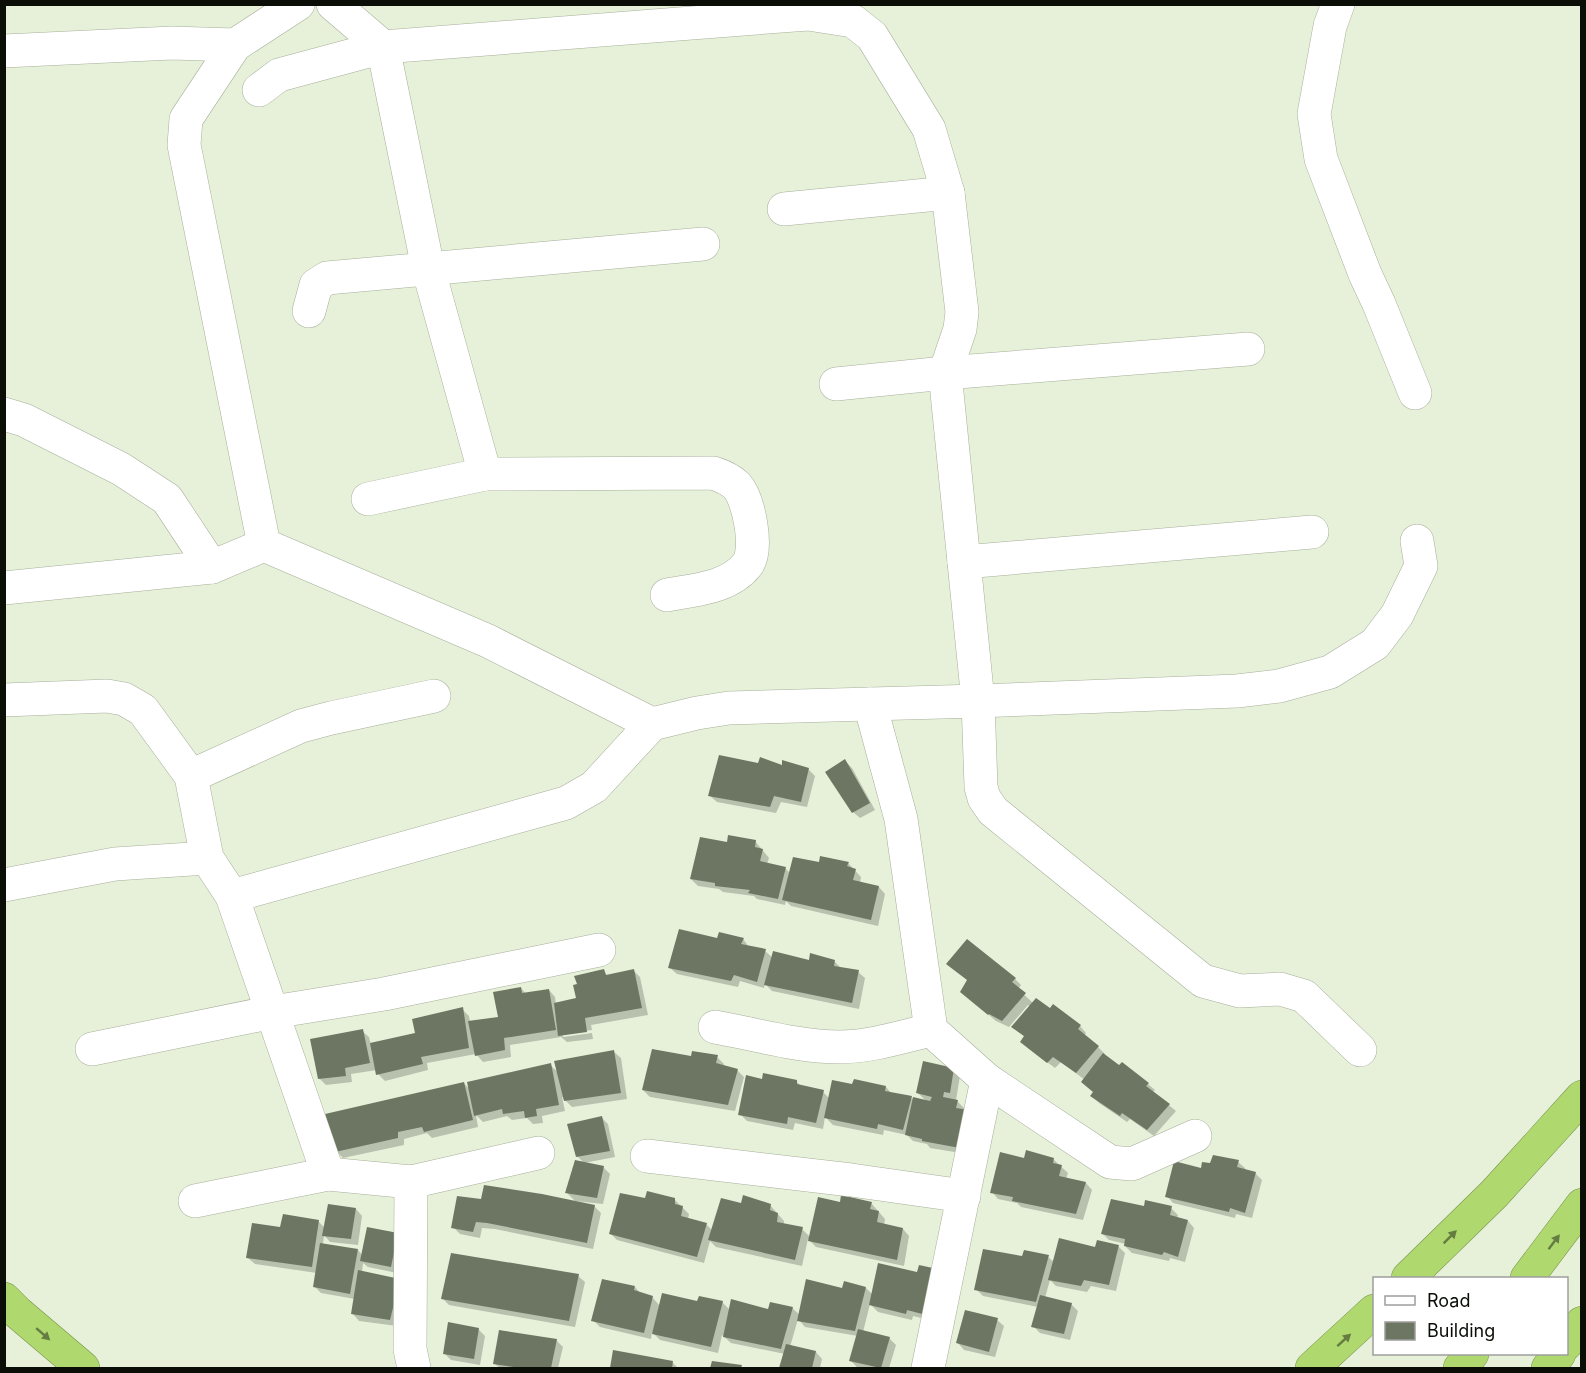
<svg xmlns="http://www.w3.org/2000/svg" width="1586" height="1373" font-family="Inter,sans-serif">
<rect width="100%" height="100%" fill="#e7f1da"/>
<g fill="#0003">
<polygon points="845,761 852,768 875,810 860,818 853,812"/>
<polygon points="784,768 808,769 815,776 807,807 781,802 776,813 717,802 710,796"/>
<polygon points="755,841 769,858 767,864 785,868 790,873 820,864 848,863 861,877 860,883 879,887 885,894 878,926 791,906 786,901 785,905 757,899 754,896 723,892 719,889 698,886 691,879 728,844"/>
<polygon points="743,939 749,947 765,951 773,958 810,962 835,962 842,969 858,972 865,978 859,1009 772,991 765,984 764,988 740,981 738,987 677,974 670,968 718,940"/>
<polygon points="633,970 640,977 648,1015 591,1025 592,1030 563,1034 563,1037 592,1033 593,1039 567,1042 561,1037 510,1045 511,1057 483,1062 476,1054 427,1063 428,1070 385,1081 378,1074 377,1070 351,1074 352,1082 326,1085 319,1078 362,1031 369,1037 371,1045 417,1034 462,1009 469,1016 470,1022 500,1018 521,988 526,994 549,990 555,997 556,1004 578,1000 603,971 608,976"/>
<polygon points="1015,979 1021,985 1018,989 1033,1003 1080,1026 1086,1033 1084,1036 1098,1047 1105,1054 1103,1055 1148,1084 1155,1090 1153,1092 1176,1111 1154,1136 1130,1119 1127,1122 1099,1103 1092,1096 1094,1092 1085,1080 1061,1062 1055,1068 1028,1048 1025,1037 1013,1027 1030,1007 1028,1005 1009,1027 996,1021 969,998"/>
<polygon points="614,1052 621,1058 627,1099 572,1107 562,1097 565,1111 542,1116 543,1123 533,1124 527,1118 512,1120 507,1116 483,1122 476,1115 478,1127 432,1138 427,1133 404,1139 404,1145 343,1158 336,1151 464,1083 470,1090 550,1065 559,1073"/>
<polygon points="717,1057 724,1064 723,1066 738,1071 744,1077 735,1111 650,1097 643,1090 692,1058"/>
<polygon points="954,1070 960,1076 956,1100 964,1108 967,1154 930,1148 927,1144 913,1141 907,1135 884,1130 883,1135 833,1125 825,1117 823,1129 795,1123 793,1130 747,1121 740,1114 764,1081 797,1082 801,1086 823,1092 830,1099 853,1086 886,1087 892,1094 927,1102 918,1093"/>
<polygon points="601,1117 608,1124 615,1157 584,1163 577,1156"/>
<polygon points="1025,1159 1053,1159 1068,1173 1066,1179 1086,1183 1092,1190 1083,1220 1021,1207 1017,1203 998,1199 992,1192"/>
<polygon points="1238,1162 1245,1168 1245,1171 1255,1173 1262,1180 1252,1218 1236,1214 1235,1218 1173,1203 1167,1196 1202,1170"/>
<polygon points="603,1167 610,1174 603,1204 575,1201 567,1193"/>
<polygon points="458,1198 594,1206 601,1213 593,1249 495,1229 482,1228 480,1238 460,1234 453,1227"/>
<polygon points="646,1200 675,1200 689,1214 688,1219 706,1224 712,1230 742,1205 770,1205 784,1221 784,1225 802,1229 810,1237 841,1204 871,1203 885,1219 884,1225 903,1229 909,1236 904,1266 816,1247 808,1239 802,1266 716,1247 710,1241 704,1263 617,1240 610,1233"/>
<polygon points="1145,1208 1171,1208 1178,1215 1177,1218 1188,1221 1194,1228 1185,1262 1170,1258 1169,1261 1132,1253 1125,1246 1126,1244 1109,1240 1103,1234"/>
<polygon points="356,1209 362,1216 358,1245 330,1242 324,1235 323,1245 358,1250 362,1255 398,1235 397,1273 368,1267 363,1263 362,1272 406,1287 397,1326 359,1321 353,1314 355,1299 321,1293 315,1287 317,1273 255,1264 248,1258 281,1229 318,1221 325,1228"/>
<polygon points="1098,1242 1119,1247 1125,1253 1116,1291 1091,1286 1087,1292 1056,1286 1050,1280 1045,1298 1071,1304 1078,1311 1070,1340 1040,1333 1033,1326 1038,1307 983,1296 976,1289 1023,1258 1048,1257 1054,1262 1096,1249"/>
<polygon points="879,1265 937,1322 913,1316 912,1320 878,1312 870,1304 863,1332 889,1338 896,1345 889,1368 858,1368 851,1361 858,1336 805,1327 798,1319 790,1347 816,1352 822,1359 820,1368 780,1368 785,1354 731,1343 722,1335 718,1353 660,1340 652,1332 651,1339 600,1327 593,1320 635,1287 641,1294 652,1297 660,1306 722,1302 730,1310 769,1310 792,1308 800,1315 843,1290 866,1288 873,1295"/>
<polygon points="578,1276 585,1282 575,1327 449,1305 443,1299"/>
<polygon points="997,1320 1004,1326 995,1357 964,1350 958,1343"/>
<polygon points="478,1329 485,1336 480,1365 451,1360 444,1353"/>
<polygon points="556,1340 563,1347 558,1368 500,1368 495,1364"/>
<polygon points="614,1352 673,1363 678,1368 611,1368"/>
</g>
<g fill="#6d7662">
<polygon points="719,755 758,763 760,757 782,765 782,760 809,768 801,802 774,796 770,807 708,796"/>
<polygon points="845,759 870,803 852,813 825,772"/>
<polygon points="728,835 756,840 755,847 763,849 760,861 786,867 778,899 748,893 750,890 715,886 715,883 690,879 700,837 727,842"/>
<polygon points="820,856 849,862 847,866 856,869 853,880 879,886 871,920 782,900 793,857 819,862"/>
<polygon points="679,929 717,938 719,932 744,938 741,944 766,949 757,982 734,975 731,981 668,968"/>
<polygon points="967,939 1016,978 1012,982 1026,993 1002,1021 989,1014 988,1015 960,992 967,980 946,964"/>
<polygon points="773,951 809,960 810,953 835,960 834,966 859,970 852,1003 764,985"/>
<polygon points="604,969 606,975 634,969 642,1008 585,1018 587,1032 558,1036 554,1003 576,998 573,985 577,984 574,976"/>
<polygon points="521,987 522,993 549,989 556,1030 504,1038 505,1050 475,1056 468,1021 498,1017 493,992"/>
<polygon points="1036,998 1050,1008 1053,1004 1081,1025 1078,1029 1099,1046 1076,1073 1053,1057 1047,1063 1020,1042 1024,1036 1011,1027"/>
<polygon points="463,1007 469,1048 421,1057 423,1064 376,1075 370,1043 415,1033 412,1019"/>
<polygon points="363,1029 370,1063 345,1068 346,1076 318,1079 310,1039"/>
<polygon points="652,1049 691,1056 692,1051 718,1055 716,1063 738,1069 728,1105 642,1090"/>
<polygon points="614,1050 621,1093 564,1101 554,1061"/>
<polygon points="1103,1053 1119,1065 1122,1062 1149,1083 1146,1086 1170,1104 1147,1130 1122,1113 1120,1116 1090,1096 1093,1092 1081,1082"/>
<polygon points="923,1061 954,1068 950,1093 944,1092 943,1097 958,1100 956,1108 969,1110 960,1148 922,1141 922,1139 905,1135 913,1097 930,1101 932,1097 916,1093"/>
<polygon points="551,1063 559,1105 536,1109 537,1116 525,1118 524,1111 503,1114 502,1109 474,1116 467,1082"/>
<polygon points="763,1073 797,1080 797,1084 824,1090 816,1123 788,1117 787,1124 738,1115 746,1075 762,1079"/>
<polygon points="854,1079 886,1086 885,1091 912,1096 903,1130 878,1124 877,1129 824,1118 832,1080 852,1084"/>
<polygon points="464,1082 473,1120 424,1132 422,1127 398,1132 398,1138 335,1152 325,1114"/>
<polygon points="602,1116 610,1151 576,1157 567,1124"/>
<polygon points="1026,1150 1054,1158 1053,1163 1062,1165 1059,1176 1086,1182 1076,1214 1012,1201 1013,1197 990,1193 1000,1152 1024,1158"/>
<polygon points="1213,1155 1239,1160 1237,1167 1256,1172 1245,1213 1230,1208 1229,1212 1165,1197 1174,1161 1201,1168 1202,1162 1210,1163"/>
<polygon points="575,1160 604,1166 597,1198 565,1193"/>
<polygon points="484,1185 542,1194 595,1205 587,1243 487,1223 476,1222 473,1232 451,1228 457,1196 481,1199"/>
<polygon points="647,1191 675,1198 675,1204 683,1206 681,1216 707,1223 697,1257 609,1234 620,1193 645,1198"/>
<polygon points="743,1195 771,1204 770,1210 778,1213 777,1222 803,1227 795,1260 708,1240 721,1198 741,1203"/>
<polygon points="841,1195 872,1202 870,1209 879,1211 877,1222 903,1228 897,1260 808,1241 818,1197 840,1202"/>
<polygon points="1111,1199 1144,1206 1145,1200 1172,1206 1170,1215 1188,1220 1178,1257 1164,1252 1162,1255 1124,1246 1125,1239 1101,1234"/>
<polygon points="328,1204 356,1208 351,1239 322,1236"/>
<polygon points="283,1214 319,1220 312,1267 246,1258 252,1223 280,1227"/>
<polygon points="367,1227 398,1233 391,1267 360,1261"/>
<polygon points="1059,1238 1095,1247 1097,1240 1119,1245 1109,1285 1084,1280 1081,1286 1048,1280"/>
<polygon points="320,1243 358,1249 350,1294 313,1287"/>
<polygon points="983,1249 1022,1256 1024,1250 1049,1255 1036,1302 974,1290"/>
<polygon points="451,1253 579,1274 569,1321 441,1299"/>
<polygon points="878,1263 917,1272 919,1265 942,1270 930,1316 907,1310 906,1314 869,1305"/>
<polygon points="358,1270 400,1279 390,1320 351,1314"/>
<polygon points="602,1279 635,1286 634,1290 653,1296 644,1333 591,1321"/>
<polygon points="806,1279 842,1288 844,1281 866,1287 855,1331 797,1321"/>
<polygon points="662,1293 697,1301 699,1296 723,1301 711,1347 652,1334"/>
<polygon points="1040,1295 1072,1303 1064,1334 1031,1327"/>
<polygon points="731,1299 768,1309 770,1302 793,1307 781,1349 723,1337"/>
<polygon points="965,1310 998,1318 989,1352 956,1343"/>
<polygon points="448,1322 479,1328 474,1359 443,1354"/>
<polygon points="858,1329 890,1337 881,1368 849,1361"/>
<polygon points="499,1330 557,1339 551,1368 521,1368 493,1364"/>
<polygon points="786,1344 816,1351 812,1368 779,1368"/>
<polygon points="613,1350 673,1361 672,1368 610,1368"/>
<polygon points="712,1361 742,1365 741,1368 710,1368"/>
</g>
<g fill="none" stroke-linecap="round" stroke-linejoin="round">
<defs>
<g id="minor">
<polyline points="298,4 235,45 186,119 184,145 264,545 488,641 652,724 697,713 729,708 978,701 1237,691 1279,686 1330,672 1375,644 1397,615 1421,566 1417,541"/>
<polyline points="333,4 383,47 808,14 853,21 872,36 929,129 948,193 962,312 960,329 945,373 978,701 981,787 984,798 993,811 1203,981 1240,991 1280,989 1304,996 1360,1050"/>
<polyline points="1338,4 1330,26 1314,114 1321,159 1365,274 1379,304 1415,393"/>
<polyline points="4,51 172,43 235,45"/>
<path d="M 259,90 L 279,75 L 383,47 L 428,268 L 485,474 L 713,473 C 722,476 730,479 737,486 C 749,500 759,550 747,565 C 729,588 694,590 667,595"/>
<polyline points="784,209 948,193"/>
<polyline points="309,311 316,285 327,278 703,244"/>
<polyline points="836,384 945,373 1248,349"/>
<polyline points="4,414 24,420 121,469 167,499 212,567"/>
<polyline points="368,499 485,474"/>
<polyline points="964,562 1312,532"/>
<polyline points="4,588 212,567 264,545"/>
<polyline points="4,700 107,696 124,699 143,710 191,776 207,858 232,896 328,1174"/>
<polyline points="870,704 901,819 931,1030 987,1080 1110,1162 1132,1164 1195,1136"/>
<polyline points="191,776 301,726 331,718 434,696"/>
<polyline points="4,885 115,864 207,858"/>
<polyline points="232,896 566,803 594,787 652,724"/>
<path d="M 715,1027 C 754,1034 800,1047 839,1047 C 870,1047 901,1037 931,1030"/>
<polyline points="92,1049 273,1012 384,994 599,950"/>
<polyline points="647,1156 851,1180 964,1196"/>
<polyline points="411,1182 410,1349 414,1368"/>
<polyline points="195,1201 328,1174 411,1182 538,1153"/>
<polyline points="928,1368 987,1080"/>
</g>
<g id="highway">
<polyline points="1408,1278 1494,1194 1582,1097"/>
<polyline points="1527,1278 1582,1205"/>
<polyline points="4,1299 17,1312 83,1368"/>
<polyline points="1566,1344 1582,1323"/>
<polyline points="1312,1368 1374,1311"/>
<polyline points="1460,1368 1472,1354"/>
<polyline points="1548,1368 1559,1354"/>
</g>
</defs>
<use href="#minor" stroke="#a6af9a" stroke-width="34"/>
<use href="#highway" stroke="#76914b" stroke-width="34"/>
<use href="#minor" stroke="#fff" stroke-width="33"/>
<use href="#highway" stroke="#afd86f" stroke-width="33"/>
</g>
<defs><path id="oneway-solid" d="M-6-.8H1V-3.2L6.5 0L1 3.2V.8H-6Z" transform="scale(1.5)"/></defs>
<g fill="#657d40">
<use href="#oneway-solid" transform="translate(1450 1237) rotate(-45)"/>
<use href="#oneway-solid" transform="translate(1554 1242) rotate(-53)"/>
<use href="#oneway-solid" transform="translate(43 1334) rotate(41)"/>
<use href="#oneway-solid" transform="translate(1344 1340) rotate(-42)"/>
</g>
<rect width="1586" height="1373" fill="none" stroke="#0b0e07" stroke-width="12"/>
<rect x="1373" y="1277" width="195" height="78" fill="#ffffff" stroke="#9d9f9c" stroke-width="1.5"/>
<rect x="1385" y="1296" width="30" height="9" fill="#ffffff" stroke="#9d9f9c" stroke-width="1.5"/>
<text x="1427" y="1307" font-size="18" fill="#0b0e07">Road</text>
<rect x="1385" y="1322" width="30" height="18" fill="#6d7662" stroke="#9d9f9c" stroke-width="1.5"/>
<text x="1427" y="1337" font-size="18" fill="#0b0e07">Building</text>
</svg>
